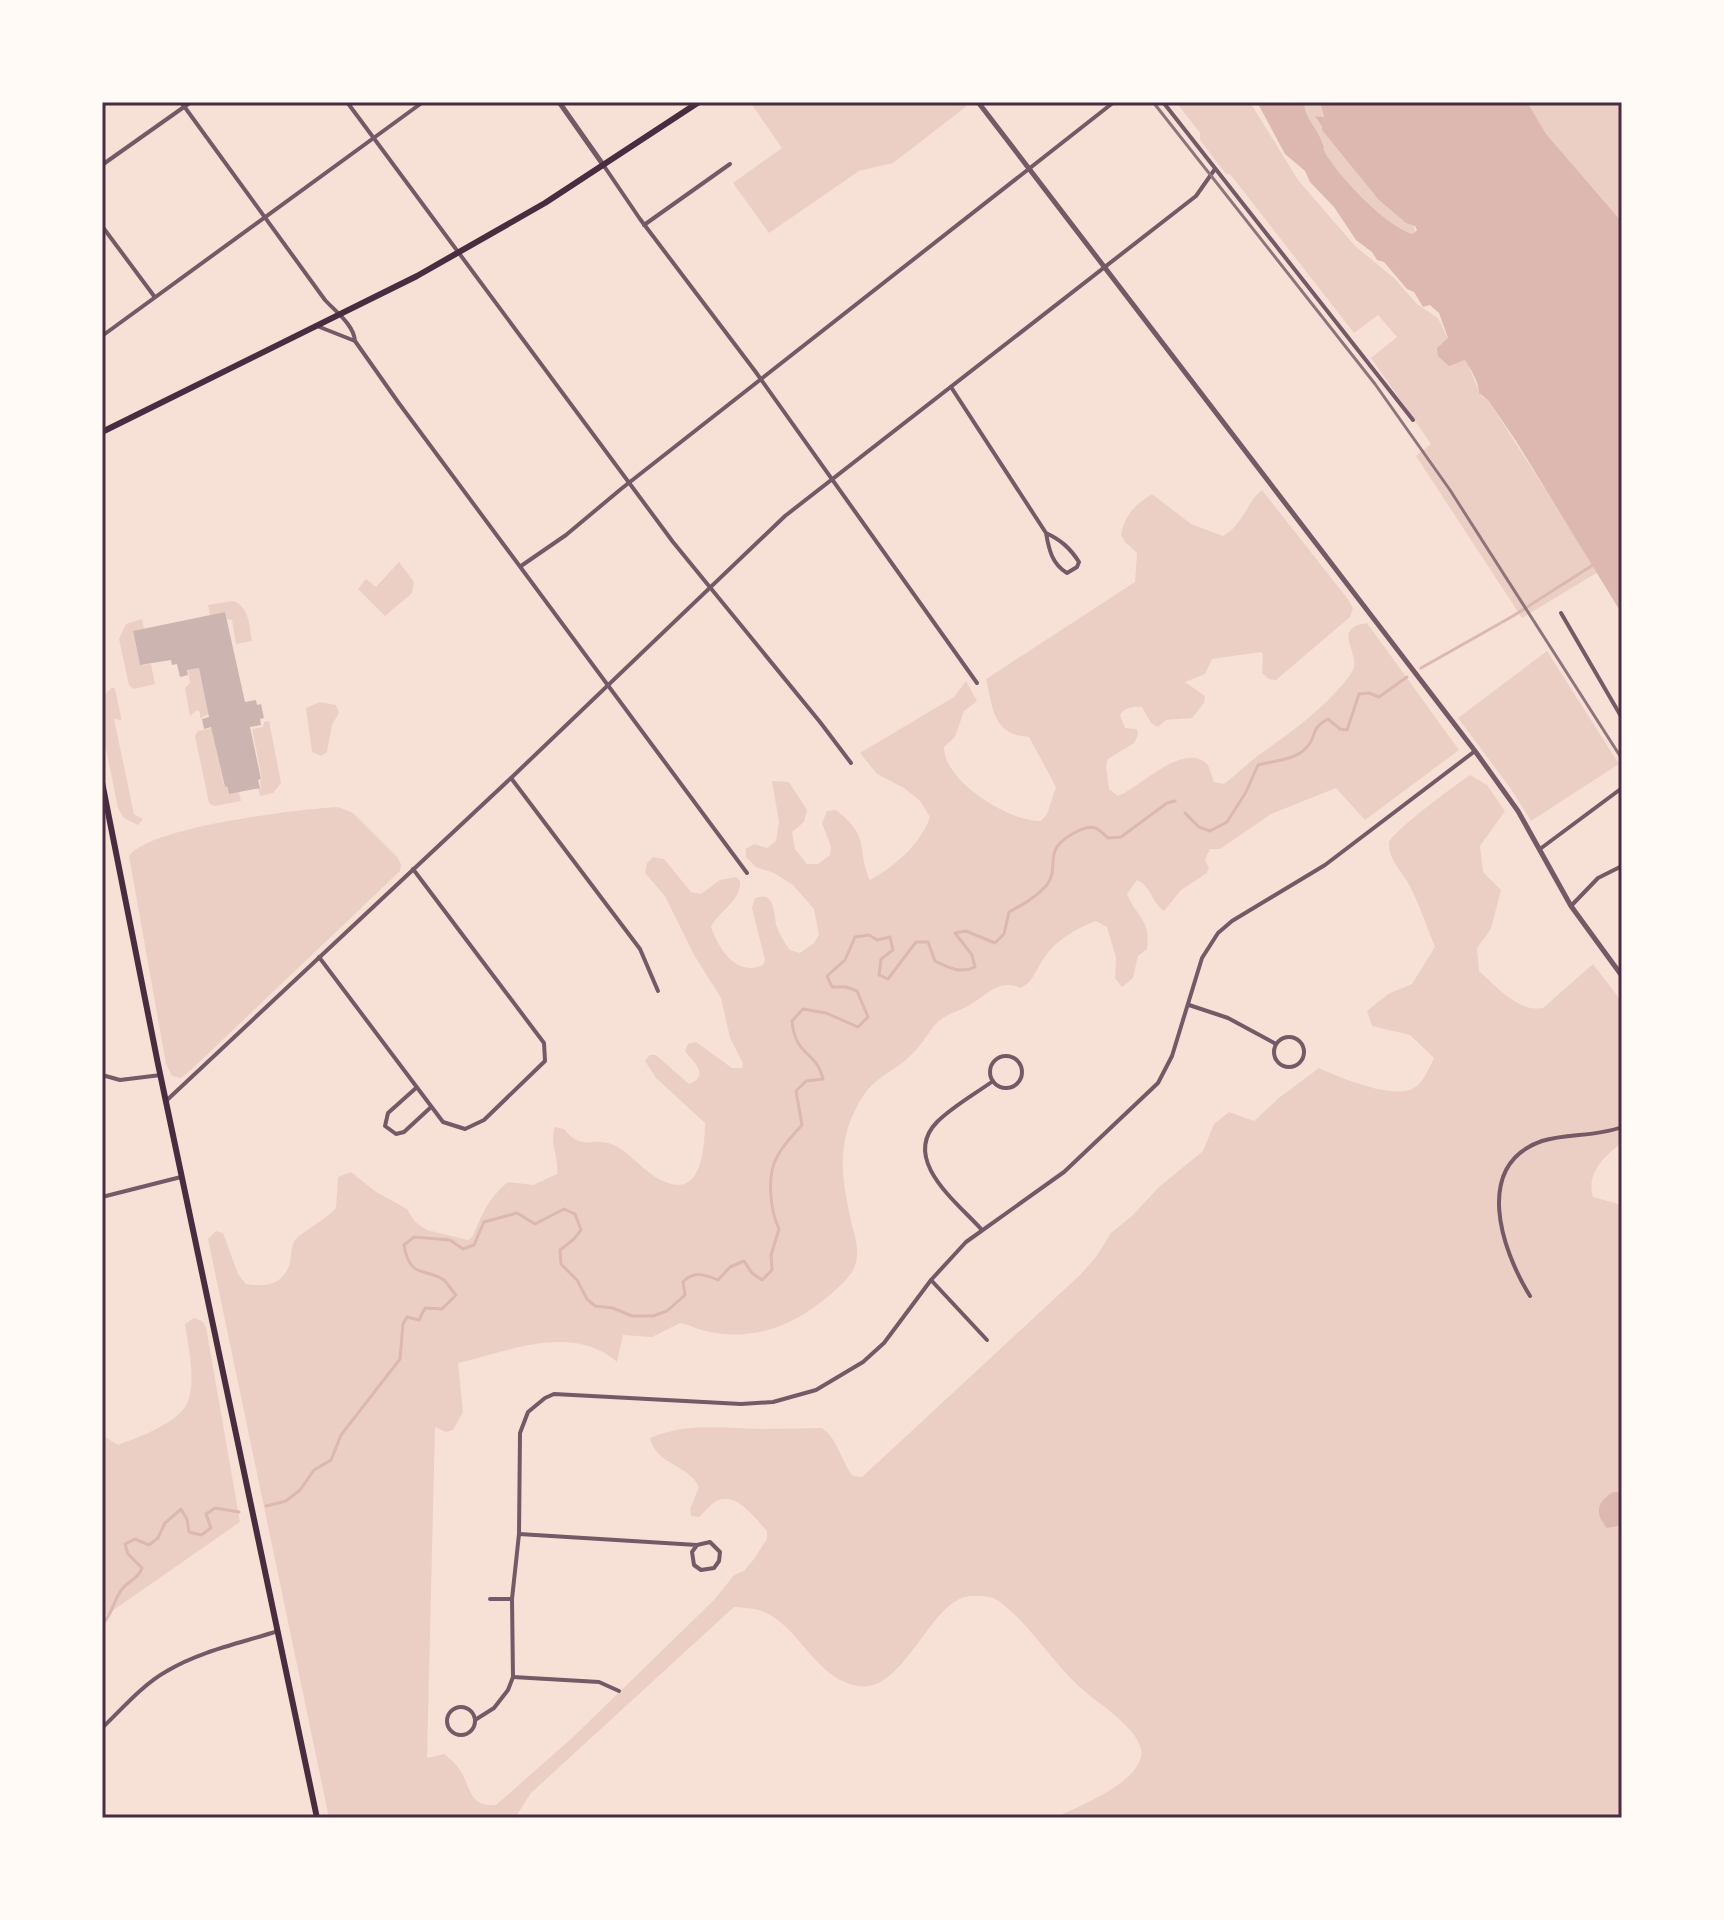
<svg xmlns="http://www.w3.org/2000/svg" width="1724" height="1920" font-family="'Public Sans',sans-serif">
<rect width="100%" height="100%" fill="#f7e1d7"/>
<g fill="#ebcfc5">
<polygon points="750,102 963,102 967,106 893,163 859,171 769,233 733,183 782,148"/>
<polygon points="1176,102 1250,102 1298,180 1355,246 1394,278 1417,304 1438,318 1448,339 1440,345 1460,362 1465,360 1467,362 1481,396 1488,400 1598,572 1522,618 1416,456 1431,444 1371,358 1397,337 1378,315 1354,333 1230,174 1226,174 1200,140 1200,133"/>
<path d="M 1304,102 L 1320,102 L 1324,118 L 1317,116 L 1348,160 L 1414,225 L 1415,232 L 1413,234 C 1388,227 1338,177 1326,154 C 1319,143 1327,153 1322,142 C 1317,127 1305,119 1304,102 Z"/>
<polygon points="1527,102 1622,102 1622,222 1544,132"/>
<path d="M 1262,490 L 1347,598 L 1353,608 L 1350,617 L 1276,680 L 1269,679 L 1262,673 L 1263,654 L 1261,652 L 1212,659 L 1205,674 L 1185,682 L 1205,696 L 1204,703 L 1192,718 L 1166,720 L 1158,727 L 1151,723 L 1142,707 C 1134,706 1125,707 1120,715 L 1125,728 L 1137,729 L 1138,735 L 1134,743 L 1108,759 L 1106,766 L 1109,789 L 1118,796 C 1138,789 1183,741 1207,764 C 1210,768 1212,777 1214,782 L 1224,784 C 1237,774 1249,762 1263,752 C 1293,731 1320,711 1344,683 C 1347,679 1353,672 1354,667 C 1358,651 1332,628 1367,623 L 1459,750 L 1365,820 L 1336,788 L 1271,814 L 1220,849 L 1210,849 L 1205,860 L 1209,868 L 1207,873 L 1181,890 L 1164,911 C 1151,902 1152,887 1137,880 L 1127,894 C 1137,918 1151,919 1147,949 L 1138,956 L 1133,978 L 1122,987 L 1115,978 L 1116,958 L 1107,927 L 1096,921 C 1077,928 1056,940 1044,958 C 1037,968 1033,982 1021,988 C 996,977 984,1000 962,1009 C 929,1021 934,1031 914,1052 C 902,1066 884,1073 871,1086 C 859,1099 848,1123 845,1140 C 839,1168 846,1198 852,1225 C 854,1234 858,1245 857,1255 C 857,1272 843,1283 831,1294 C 795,1325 757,1341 709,1332 C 699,1330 690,1325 680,1323 L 652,1337 L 623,1335 L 617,1362 C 573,1323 508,1351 458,1363 L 463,1412 L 453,1430 L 446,1432 L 435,1427 L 427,1758 L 444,1754 C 451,1759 457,1765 462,1773 C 471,1791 471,1807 496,1805 L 571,1739 L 714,1600 L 734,1575 L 744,1571 L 754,1559 L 767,1539 L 767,1531 C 756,1520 738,1493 719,1500 C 712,1502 705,1512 699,1517 L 691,1516 L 690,1509 L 699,1487 C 689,1465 655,1464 650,1438 C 683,1425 704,1427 738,1428 C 766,1430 794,1428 821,1428 C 837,1436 841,1462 853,1476 L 862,1477 L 1080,1275 L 1096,1257 L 1111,1233 L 1133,1215 L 1159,1187 L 1203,1151 L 1214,1124 L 1229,1112 L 1254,1121 L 1280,1097 L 1319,1068 C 1339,1077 1390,1099 1412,1089 C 1423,1084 1429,1068 1434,1058 L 1410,1035 L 1372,1026 L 1367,1011 L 1388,994 L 1412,984 L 1435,947 C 1427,927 1420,907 1411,888 C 1404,874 1388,860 1389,843 C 1390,833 1458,783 1470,775 L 1487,785 L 1505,811 L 1480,846 L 1483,872 L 1501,890 L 1491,929 L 1477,948 L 1479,971 C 1496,986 1519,1013 1543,1008 L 1593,964 L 1622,1002 L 1622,1142 C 1605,1157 1586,1171 1593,1197 L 1622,1205 L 1622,1492 L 1612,1492 L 1619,1526 L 1622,1525 L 1622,1818 L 1054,1818 C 1079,1806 1133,1786 1141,1757 C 1147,1735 1102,1706 1088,1694 C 1055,1668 1033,1627 1000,1602 C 991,1595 982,1596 971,1596 C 930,1598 905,1694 858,1686 C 814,1679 799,1623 759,1610 C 751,1608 742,1608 734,1607 L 531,1793 L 515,1818 L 329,1818 L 208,1239 L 216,1231 L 223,1233 L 238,1274 L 246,1284 C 264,1287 281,1286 289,1266 C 292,1257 290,1248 295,1240 C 302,1232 325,1220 336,1208 L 338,1177 L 351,1172 L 376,1192 L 407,1209 L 415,1222 L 427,1230 L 468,1240 L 473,1236 C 482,1214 489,1197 508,1182 L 533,1185 L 557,1174 C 559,1157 549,1143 555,1127 L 564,1129 C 583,1153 593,1135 614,1145 C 630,1153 640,1167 654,1176 C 700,1205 704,1156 705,1123 L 656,1078 L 645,1061 L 650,1055 L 656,1055 L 689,1084 C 711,1075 693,1062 685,1051 L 688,1044 L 696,1042 L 732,1068 L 742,1068 L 743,1063 L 730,1038 L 721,998 L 694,955 L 665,896 L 645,873 L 647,863 L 653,857 L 664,859 L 691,892 L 701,894 L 720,880 L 736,877 L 740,881 C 741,902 719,910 711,927 C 719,949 736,977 763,965 L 765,960 L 752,908 L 755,898 C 776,890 773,914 777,927 C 780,936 785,943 790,950 L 800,953 L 814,943 L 819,935 L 814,909 L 793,885 L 774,873 L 756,867 L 746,857 L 746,849 L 754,844 L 767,848 L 776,841 L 779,822 L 772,781 L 789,782 L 807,810 L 804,822 L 792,832 L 795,849 L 807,864 L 818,864 L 830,855 L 831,847 L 822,823 L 827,811 L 836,810 C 871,837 856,847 870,880 C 895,866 920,845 930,817 L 920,801 L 904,788 L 877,774 L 860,753 L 954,697 L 966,681 L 977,701 L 964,711 L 955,737 L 944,747 C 944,782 1010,822 1041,821 L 1047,814 L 1056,787 L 1029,737 C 992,735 993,707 986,679 L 1135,582 L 1137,553 L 1125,542 L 1121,535 C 1125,514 1135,505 1152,494 L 1191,524 L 1223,536 C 1243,525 1246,503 1262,490 Z"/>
<polygon points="399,562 414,582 412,593 385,616 358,589 366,579 376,587"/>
<path d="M 233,601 C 250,607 249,626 252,641 L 236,644 L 232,620 L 227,619 L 225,612 L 210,615 L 208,605 Z"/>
<polygon points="142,619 144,629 133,632 140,665 151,664 155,684 134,689 129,685 119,639 126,624"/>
<polygon points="1547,651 1619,764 1531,821 1511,789 1458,718"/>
<polygon points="199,668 209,714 200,718 200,712 197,710 190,716 185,688 190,683 188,670"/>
<polygon points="112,687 115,689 121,717 121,720 114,719 134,814 143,819 138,825 124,818 118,808 102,729 102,698"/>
<polygon points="320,702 336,705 339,713 332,725 327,752 321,756 312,752 306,708"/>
<polygon points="269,721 281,783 273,793 260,796 258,788 261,788 260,780 262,779 252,729 263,727 264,722"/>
<polygon points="212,728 224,786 227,786 229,794 239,792 241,801 214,806 209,803 195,736 198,731"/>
<path d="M 338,807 L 353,813 L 397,857 L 401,864 L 400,871 L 191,1070 L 181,1078 L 172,1076 L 166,1064 L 129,856 C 149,827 299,809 338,807 Z"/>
<path d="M 194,1318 L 202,1321 L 206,1327 L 240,1522 L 102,1618 L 102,1435 L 118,1445 C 137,1438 174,1424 185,1407 C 198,1387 188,1346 185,1324 Z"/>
</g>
<g fill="#dcb8b0">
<path d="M 1257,102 L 1304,102 C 1305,119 1317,127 1322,142 C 1327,153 1320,143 1326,154 C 1339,177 1387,227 1413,234 L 1417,230 L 1415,226 L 1406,223 L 1379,200 L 1322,130 L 1322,126 L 1315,116 L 1324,117 L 1320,102 L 1527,102 L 1546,134 L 1622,222 L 1622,614 L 1516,441 L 1488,400 L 1479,393 C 1479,382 1470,368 1465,360 L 1449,366 L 1438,356 L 1437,348 L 1448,338 L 1439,313 L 1430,305 L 1423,307 L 1414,292 L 1407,289 L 1384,262 L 1377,260 L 1372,252 L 1356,240 L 1334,207 L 1310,182 L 1305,171 L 1285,154 Z"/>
<path d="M 1613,1492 L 1622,1492 L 1622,1525 L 1607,1528 C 1594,1513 1597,1502 1613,1492 Z"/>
</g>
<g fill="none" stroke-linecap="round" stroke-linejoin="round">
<g stroke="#dcb8b0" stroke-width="3">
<polyline points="1421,668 1513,616 1596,563"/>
<path d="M 1185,813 L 1199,827 L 1210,831 L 1227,822 L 1246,792 L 1258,765 C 1272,761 1296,760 1306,748 C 1318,737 1308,730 1328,719 L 1340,729 L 1347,730 L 1359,694 L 1369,693 L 1379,697 L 1407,677"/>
<path d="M 266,1506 L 286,1501 L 300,1490 L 314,1470 L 331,1460 L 341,1435 L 400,1359 L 403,1324 L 407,1317 L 419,1320 L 425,1308 L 442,1309 L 456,1295 C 452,1291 448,1284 444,1280 C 425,1267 410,1280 404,1245 L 414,1237 L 450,1240 L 463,1249 L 474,1245 L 484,1222 L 517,1213 L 535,1224 L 564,1209 L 575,1214 L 581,1230 L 574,1239 L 560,1250 L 561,1264 L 577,1280 L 587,1299 L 595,1306 L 613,1308 L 632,1316 L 653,1316 L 667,1311 L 685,1295 L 683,1282 C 693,1271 705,1274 718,1280 L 730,1267 L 744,1261 L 752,1273 L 762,1280 L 772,1270 L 771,1255 L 779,1229 C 770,1210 766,1174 778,1155 C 784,1144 794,1134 802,1125 L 796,1091 L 806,1081 L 823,1079 C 817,1051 795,1057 792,1021 L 803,1009 L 826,1013 L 858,1027 L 868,1017 L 857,991 L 846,987 L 832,987 L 827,976 L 845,960 L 855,937 L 869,935 L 877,940 L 890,937 L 893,950 L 881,959 L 879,975 L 888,979 L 916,942 L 928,942 L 935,961 C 949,968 961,974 975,967 L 972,955 L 955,933 L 966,931 L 995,943 L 1004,934 L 1009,912 C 1022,905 1035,898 1046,886 C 1063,865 1037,850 1080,830 C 1093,824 1098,828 1108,838 L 1121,837 L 1167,803 L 1175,801"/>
<path d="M 102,1624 C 113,1615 113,1599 123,1588 C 130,1580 138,1579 142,1568 L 128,1554 L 125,1544 L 135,1539 L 149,1545 L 158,1538 L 165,1523 L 181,1509 L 187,1519 L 189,1532 L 201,1535 L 211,1528 L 206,1514 L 215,1508 L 239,1512"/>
</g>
</g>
<polygon fill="#ccb4b1" points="225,612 245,702 256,700 257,705 261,704 264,718 260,719 261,725 250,727 261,779 258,780 260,788 229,794 227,786 225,787 211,727 204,729 202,719 209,717 199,668 187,670 188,675 180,677 177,664 172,665 171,660 140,665 133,631"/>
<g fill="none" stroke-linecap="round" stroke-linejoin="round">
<g stroke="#755966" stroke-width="4">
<path d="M 181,102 L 325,300 C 336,312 354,325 355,341 L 398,402 L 747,873"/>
<polyline points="347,102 673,542 820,722 851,763"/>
<polyline points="1163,102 1413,420"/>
<polyline points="102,165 191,102"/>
<polyline points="604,166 640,219 755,371 977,683"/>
<polyline points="644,225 730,164"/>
<polyline points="102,226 154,296"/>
<polyline points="317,326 355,341"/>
<polyline points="102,336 423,102"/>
<path d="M 951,387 L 1046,533 C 1049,550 1052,564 1067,573 L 1077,567 L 1079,562 C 1070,548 1061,540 1046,533"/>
<polyline points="521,566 566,535 621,489 1114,102"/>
<polyline points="1561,613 1622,718"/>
<polyline points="511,778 640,949 658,991"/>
<polyline points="1540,849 1622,788"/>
<polyline points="1571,906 1598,878 1622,866"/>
<polyline points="319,957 443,1122 465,1129 484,1120 545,1061 544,1043 413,869"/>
<polyline points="1189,1005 1228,1018 1276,1044"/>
<circle cx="1289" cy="1052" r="15"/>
<circle cx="1006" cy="1072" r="16"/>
<polyline points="102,1075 120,1080 161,1075"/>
<polyline points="416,1088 388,1113 385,1126 396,1134 404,1132 430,1108"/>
<polyline points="166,1101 511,778 785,516 1187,203 1196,196 1215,169"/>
<polyline points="102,1197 181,1177"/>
<path d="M 982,1230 C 958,1203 900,1160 937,1122 C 953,1106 975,1094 993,1081"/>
<polyline points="931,1280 987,1340"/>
<path d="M 1530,1296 C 1501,1249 1473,1165 1542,1141 C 1568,1133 1596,1137 1622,1127"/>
<polyline points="519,1534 697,1545 710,1542 720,1552 719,1561 714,1568 701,1570 694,1565 692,1552 697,1545"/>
<polyline points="490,1599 511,1599"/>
<polyline points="513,1677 599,1682 619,1691"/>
<circle cx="461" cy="1721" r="14"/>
<polyline points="475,1720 494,1708 508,1690 513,1677 512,1599 519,1534 520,1433 528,1412 545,1398 554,1394 741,1404 773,1402 816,1390 863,1362 884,1343 931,1280 966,1242 1064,1172 1158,1083 1172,1056 1202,958 1218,933 1232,921 1325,865 1475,751"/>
<path d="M 102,1728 C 122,1709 142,1685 167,1671 C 200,1651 241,1643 278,1631"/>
</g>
<g stroke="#755966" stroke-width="5">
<polyline points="559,102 604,166"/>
<polyline points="978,102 1475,751 1518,811 1571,906 1622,976"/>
</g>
<polyline stroke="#4a2c40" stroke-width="6" points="102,782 158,1064 317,1818"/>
<polyline stroke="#4a2c40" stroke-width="6" points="102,432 417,276 545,203 699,102"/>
<polyline stroke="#8f747c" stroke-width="3" points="1153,102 1375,384 1450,490 1622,759"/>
</g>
<rect width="1724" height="1920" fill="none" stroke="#fffaf5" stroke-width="208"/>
<rect x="104" y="104" width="1516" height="1712" fill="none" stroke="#4a2c40" stroke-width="3"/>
</svg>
